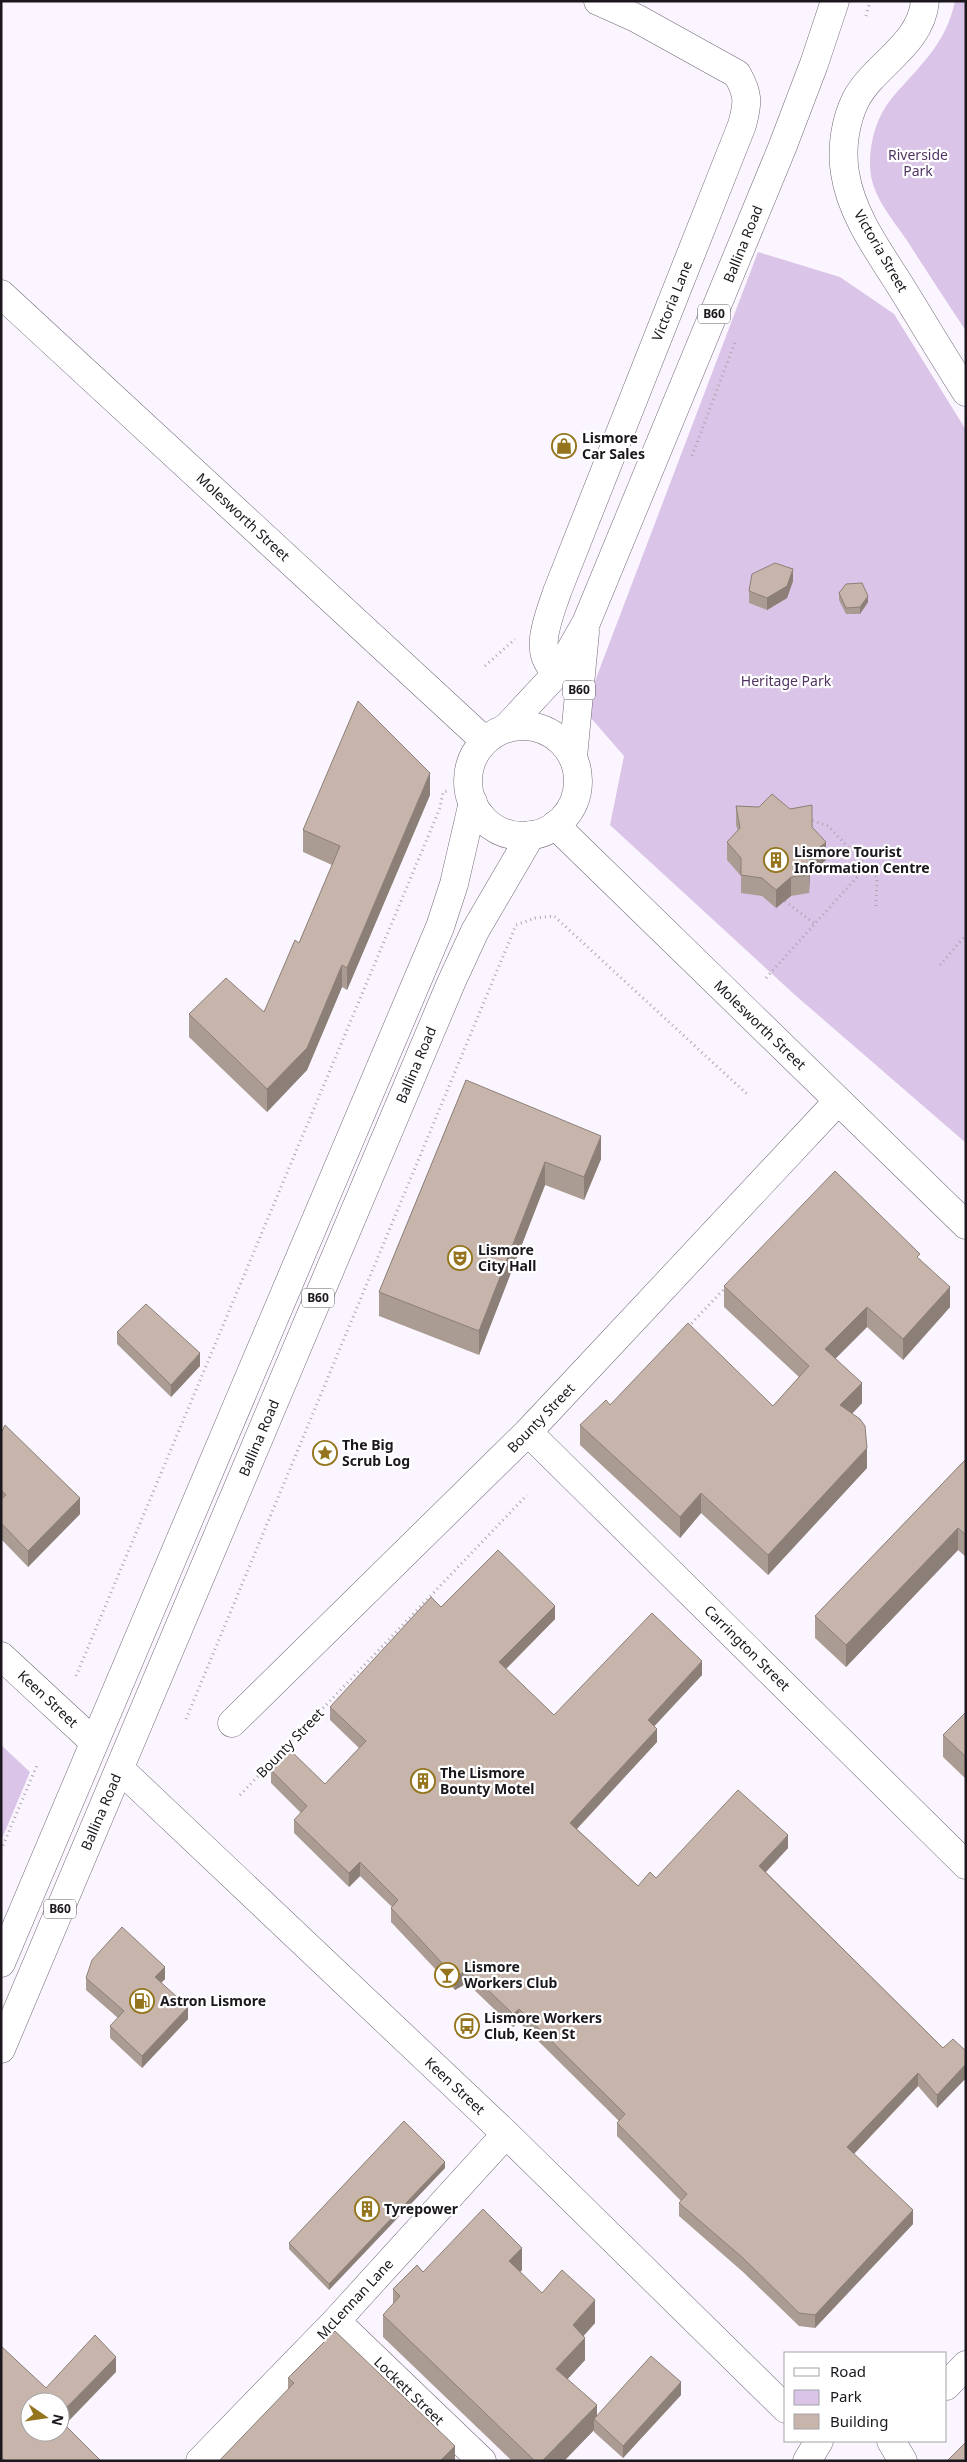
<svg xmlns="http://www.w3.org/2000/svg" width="967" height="2462" font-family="'Noto Sans',sans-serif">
<rect width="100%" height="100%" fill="#fbf5ff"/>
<g fill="#dac4e7">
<path d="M 955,1 L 966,1 L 966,331 C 946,301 926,270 906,239 C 893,220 875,199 871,176 C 867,150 875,118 892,98 C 919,66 946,45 955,1 Z"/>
<polygon points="758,252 840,277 894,314 966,430 966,1143 795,995 610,825 624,756 584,710"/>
<polygon points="1,1745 30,1772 1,1841"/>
</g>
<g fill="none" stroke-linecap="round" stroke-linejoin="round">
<defs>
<g id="minor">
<path d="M 925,1 C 921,45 875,64 856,99 C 845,121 841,149 845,173 C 851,213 877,249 898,282 C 921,319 943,356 966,392"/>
<polyline points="1,294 485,741"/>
<path d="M 558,672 C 531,655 549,617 557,592 L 742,125 C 748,103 749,95 737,74 L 636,18 L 598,1"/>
<polyline points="555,825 966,1225"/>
<polyline points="528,1432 966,1865"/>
<polyline points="1,1656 94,1742"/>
<polyline points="232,1723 528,1432 838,1101"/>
<polyline points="120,1769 506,2134 786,2409"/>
<polyline points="336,2321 482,2461"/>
<polyline points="946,2386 966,2365"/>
<polyline points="891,2441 903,2461"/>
<polyline points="200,2461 336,2321 506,2134"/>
<polyline points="807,2461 819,2441"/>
</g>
<g id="major">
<circle cx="523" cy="781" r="55"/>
<polyline points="506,728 558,672 586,623 782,148 814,64 835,1"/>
<polyline points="573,757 585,632"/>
<polyline points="1,1963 440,927 454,884 473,802"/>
<polyline points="1,2049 451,983 475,931 531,835"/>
</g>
</defs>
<use href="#minor" stroke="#726977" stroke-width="29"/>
<use href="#major" stroke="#726977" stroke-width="29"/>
<g stroke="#aba6ae" stroke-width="3" stroke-dasharray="1 4" stroke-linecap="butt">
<polyline points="866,16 870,1"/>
<polyline points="692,456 735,342"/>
<polyline points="485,666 515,639"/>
<polyline points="808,819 828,826 877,877 876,907"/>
<polyline points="785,901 815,924"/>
<polyline points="940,965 966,935"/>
<polyline points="766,978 867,866"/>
<polyline points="688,1327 725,1288"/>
<polyline points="76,1676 440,808 443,792 448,791"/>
<polyline points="186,1719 516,925 535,918 554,916 747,1094"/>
<polyline points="240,1795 527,1495"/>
<polyline points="1,1850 38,1763"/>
</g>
<use href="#minor" stroke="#fff" stroke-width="28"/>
<use href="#major" stroke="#fff" stroke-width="28"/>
</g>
<g fill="#ab9c93">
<polygon points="793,581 787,598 767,610 749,603 749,591"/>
<polygon points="839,593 868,602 860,614 846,614 839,600"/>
<polygon points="430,795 347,990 342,987 307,1070 267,1112 189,1037 189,1014 264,1012 299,943 332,865 303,852 303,830"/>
<polygon points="736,806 790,809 812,827 826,860 810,873 809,893 791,896 776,908 762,896 741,893 741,876 727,860 727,842 738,831 736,825"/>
<polygon points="466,1080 601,1159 584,1200 545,1185 479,1355 379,1316 379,1292"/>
<polygon points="920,1259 950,1307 903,1360 867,1327 835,1359 862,1403 852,1414 867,1468 768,1575 701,1513 680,1538 580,1445 580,1425 610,1405 773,1406 799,1377 724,1307 724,1286"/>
<polygon points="117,1332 200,1366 171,1397 117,1344"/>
<polygon points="1,1433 80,1514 28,1567 1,1539"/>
<polygon points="966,1459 966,1557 958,1550 846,1667 815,1638 815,1616"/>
<polygon points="441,1607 555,1619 506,1669 554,1715 702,1675 654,1726 657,1742 577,1829 638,1886 656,1878 788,1848 766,1872 943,2048 966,2051 966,2078 937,2108 918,2086 854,2154 913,2224 815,2328 799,2326 743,2272 679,2216 679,2203 681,2201 617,2136 617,2123 619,2121 519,2022 513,2027 467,1983 455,1990 391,1922 391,1908 392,1907 360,1876 349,1887 294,1833 294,1820 301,1813 271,1783 271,1770 325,1784 359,1748 330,1720 330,1707"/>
<polygon points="966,1712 966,1779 943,1757 943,1735"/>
<polygon points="86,1978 165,1979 161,1983 188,2019 142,2068 110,2038 110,2026 118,2018 86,1990"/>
<polygon points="445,2168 329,2290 289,2249 289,2243"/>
<polygon points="522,2270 520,2272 542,2293 595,2323 583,2336 585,2360 567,2379 597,2416 681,2395 623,2458 594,2432 594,2430 564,2461 512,2461 383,2337 383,2315 393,2304 393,2289 423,2272"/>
<polygon points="288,2378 455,2461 288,2389"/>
</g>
<g fill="#8b7f78">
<polygon points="793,569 793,581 787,598 767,610 767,598"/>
<polygon points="868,596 868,602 860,614 860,607"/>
<polygon points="430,773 430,795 347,990 347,968"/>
<polygon points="826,842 826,860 810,873 809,893 809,875 810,855"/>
<polygon points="791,877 791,896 776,908 776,890"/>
<polygon points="342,965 342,987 307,1070 267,1112 267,1089"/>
<polygon points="601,1136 601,1159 584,1200 584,1177"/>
<polygon points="545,1162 545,1185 479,1355 479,1331"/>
<polygon points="950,1287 950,1307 903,1360 903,1339"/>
<polygon points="867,1307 867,1327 825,1369 825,1349"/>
<polygon points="200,1353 200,1366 171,1397 171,1385"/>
<polygon points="862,1383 862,1403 840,1426 840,1405"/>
<polygon points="867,1448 867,1468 768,1575 768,1555"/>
<polygon points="701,1493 701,1513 680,1538 680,1517"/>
<polygon points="80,1498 80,1514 28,1567 28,1551"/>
<polygon points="958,1528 958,1550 846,1667 846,1645"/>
<polygon points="555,1606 555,1619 499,1676 499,1662"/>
<polygon points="702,1661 702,1675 648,1733 648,1720"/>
<polygon points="657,1729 657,1742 570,1836 570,1823"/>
<polygon points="788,1835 788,1848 759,1879 759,1866"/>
<polygon points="360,1862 360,1876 349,1887 349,1873"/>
<polygon points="165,1967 165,1979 155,1989 155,1977"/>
<polygon points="467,1970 467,1983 455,1990 455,1977"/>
<polygon points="188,2007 188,2019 142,2068 142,2056"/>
<polygon points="519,2009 519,2022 513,2027 513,2014"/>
<polygon points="966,2064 966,2078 937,2108 937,2095"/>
<polygon points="918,2073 918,2086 847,2161 847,2147"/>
<polygon points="445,2162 445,2168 329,2290 329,2284"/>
<polygon points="913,2210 913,2224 815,2328 815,2315"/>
<polygon points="522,2248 522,2270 509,2284 509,2261"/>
<polygon points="595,2300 595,2323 573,2348 573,2325"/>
<polygon points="585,2338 585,2360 556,2392 556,2369"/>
<polygon points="116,2357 116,2372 60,2430 60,2414"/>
<polygon points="681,2382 681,2395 623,2458 623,2446"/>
<polygon points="597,2405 597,2422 594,2419 594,2430 564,2461 542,2461"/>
<polygon points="455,2446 455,2461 440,2461"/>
</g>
<g fill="#c7b5ab" stroke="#8b7f78">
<polygon points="775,563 793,569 787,586 767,598 749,591 752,574"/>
<polygon points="862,583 868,596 860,607 846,608 839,593 846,584"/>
<polygon points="358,701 430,773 347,968 342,965 307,1048 267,1089 189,1014 226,978 264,1012 295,940 299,943 340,846 303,830"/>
<polygon points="772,794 790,809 812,805 812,827 826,842 810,855 809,875 791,877 776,890 762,878 741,875 741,858 727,842 740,828 736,806 759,807"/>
<polygon points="466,1080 601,1136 584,1177 545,1162 479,1331 379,1292"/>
<polygon points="835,1171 920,1254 917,1257 950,1287 903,1339 867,1307 825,1349 862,1383 840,1405 860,1419 865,1426 867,1448 768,1555 701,1493 680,1517 580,1425 606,1400 610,1405 688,1323 773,1406 809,1366 724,1286"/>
<polygon points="146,1304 200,1353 171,1385 117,1332"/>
<polygon points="5,1425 80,1498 28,1551 1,1523 1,1499 6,1495 1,1490 1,1433"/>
<polygon points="966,1459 966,1535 958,1528 846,1645 815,1616"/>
<polygon points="498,1550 555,1606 499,1662 554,1715 652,1613 702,1661 648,1720 657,1729 570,1823 638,1886 650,1872 656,1878 738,1790 788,1835 759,1866 943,2048 953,2039 966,2051 966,2064 937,2095 918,2073 847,2147 913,2210 815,2315 799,2313 743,2258 679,2203 687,2194 617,2123 625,2114 519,2009 513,2014 467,1970 455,1977 391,1908 398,1900 360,1862 349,1873 294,1820 307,1806 271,1770 290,1750 325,1784 366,1741 330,1707 431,1597 441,1607"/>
<polygon points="966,1712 966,1757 943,1735"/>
<polygon points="122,1927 165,1967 155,1977 188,2007 142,2056 110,2026 124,2011 86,1978 92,1960"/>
<polygon points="404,2121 445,2162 329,2284 289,2243"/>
<polygon points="483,2209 522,2248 509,2261 542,2293 562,2270 595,2300 573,2325 585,2338 556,2369 597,2405 542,2461 535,2461 383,2315 400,2296 393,2289 417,2265 423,2272"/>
<polygon points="335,2331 455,2446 440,2461 219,2461 294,2383 288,2378"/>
<polygon points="95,2335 116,2357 60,2414 60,2402 30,2402 30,2432 60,2432 60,2420 101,2461 5,2461 1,2457 1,2346 46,2388"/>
<polygon points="651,2356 681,2382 623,2446 594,2419"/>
<polygon points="966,2442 966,2461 947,2461"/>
</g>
<defs>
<symbol id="shop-ring" viewBox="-11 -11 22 22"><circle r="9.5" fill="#fff" stroke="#94751d" stroke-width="1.5"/><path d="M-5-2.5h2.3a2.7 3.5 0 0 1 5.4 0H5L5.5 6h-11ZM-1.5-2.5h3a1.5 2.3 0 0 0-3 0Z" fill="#94751d"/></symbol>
<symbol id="building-ring" viewBox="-11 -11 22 22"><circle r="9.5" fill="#fff" stroke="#94751d" stroke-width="1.5"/><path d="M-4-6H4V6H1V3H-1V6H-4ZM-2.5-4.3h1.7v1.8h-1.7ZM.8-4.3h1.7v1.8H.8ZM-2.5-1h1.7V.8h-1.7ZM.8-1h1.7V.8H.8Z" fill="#94751d"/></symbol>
<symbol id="theatre-ring" viewBox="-11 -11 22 22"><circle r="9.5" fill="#fff" stroke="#94751d" stroke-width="1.5"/><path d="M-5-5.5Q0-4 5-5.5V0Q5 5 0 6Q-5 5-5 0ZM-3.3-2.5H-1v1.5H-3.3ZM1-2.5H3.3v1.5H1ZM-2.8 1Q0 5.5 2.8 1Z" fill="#94751d"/></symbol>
<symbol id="sight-ring" viewBox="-11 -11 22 22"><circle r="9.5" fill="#fff" stroke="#94751d" stroke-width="1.5"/><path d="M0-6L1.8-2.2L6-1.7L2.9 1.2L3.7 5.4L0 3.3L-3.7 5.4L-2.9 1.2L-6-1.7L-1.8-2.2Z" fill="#94751d"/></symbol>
<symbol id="bar-ring" viewBox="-11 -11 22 22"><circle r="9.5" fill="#fff" stroke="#94751d" stroke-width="1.5"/><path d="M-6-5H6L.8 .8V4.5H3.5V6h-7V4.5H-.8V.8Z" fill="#94751d"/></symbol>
<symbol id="fuel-ring" viewBox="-11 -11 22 22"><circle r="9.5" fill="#fff" stroke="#94751d" stroke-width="1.5"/><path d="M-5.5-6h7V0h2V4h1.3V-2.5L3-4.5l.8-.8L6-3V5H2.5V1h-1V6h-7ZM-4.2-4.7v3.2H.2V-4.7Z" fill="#94751d"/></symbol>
<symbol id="bus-ring" viewBox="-11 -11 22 22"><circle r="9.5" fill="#fff" stroke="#94751d" stroke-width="1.5"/><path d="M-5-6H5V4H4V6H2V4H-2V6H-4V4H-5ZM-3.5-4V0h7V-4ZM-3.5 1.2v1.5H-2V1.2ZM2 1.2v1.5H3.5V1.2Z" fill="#94751d"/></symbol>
</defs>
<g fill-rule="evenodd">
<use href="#shop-ring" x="550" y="432" width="28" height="28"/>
<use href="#building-ring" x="762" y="846" width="28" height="28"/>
<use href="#theatre-ring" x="446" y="1244" width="28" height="28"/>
<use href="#sight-ring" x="311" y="1439" width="28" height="28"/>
<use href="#building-ring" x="409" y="1767" width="28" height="28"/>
<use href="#bar-ring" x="433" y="1961" width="28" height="28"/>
<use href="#fuel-ring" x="128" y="1987" width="28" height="28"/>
<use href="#bus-ring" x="453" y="2012" width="28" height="28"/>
<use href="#building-ring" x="353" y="2195" width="28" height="28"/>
</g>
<g text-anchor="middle" stroke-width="4.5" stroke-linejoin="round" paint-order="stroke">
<g fill="#fff" stroke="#5f5d61" stroke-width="1">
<rect x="698" y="304.5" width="32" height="19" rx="4"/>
<rect x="563" y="680.5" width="32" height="19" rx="4"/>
<rect x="302" y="1288.5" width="32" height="19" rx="4"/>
<rect x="44" y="1899.5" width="32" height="19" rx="4"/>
</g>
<g font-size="12" font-weight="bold" fill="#1b171d">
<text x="714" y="318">B60</text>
<text x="579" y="694">B60</text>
<text x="318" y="1302">B60</text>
<text x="60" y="1913">B60</text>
</g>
<g font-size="14" fill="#523463" stroke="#fff">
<text x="918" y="160">Riverside<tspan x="918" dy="16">Park</tspan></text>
<text x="786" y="686">Heritage Park</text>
</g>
<g font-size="14" fill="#1b171d" stroke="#fff">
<text transform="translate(743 244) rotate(-68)" y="5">Ballina Road</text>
<text transform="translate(881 251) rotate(60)" y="5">Victoria Street</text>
<text transform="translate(672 301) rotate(-68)" y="5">Victoria Lane</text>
<text transform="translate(243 517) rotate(43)" y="5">Molesworth Street</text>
<text transform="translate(760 1025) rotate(44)" y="5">Molesworth Street</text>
<text transform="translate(416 1065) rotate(-67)" y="5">Ballina Road</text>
<text transform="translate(541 1418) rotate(-46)" y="5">Bounty Street</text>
<text transform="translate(259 1438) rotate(-67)" y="5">Ballina Road</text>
<text transform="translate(747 1648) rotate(45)" y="5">Carrington Street</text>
<text transform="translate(48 1699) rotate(43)" y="5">Keen Street</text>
<text transform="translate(290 1743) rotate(-46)" y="5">Bounty Street</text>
<text transform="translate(101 1812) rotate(-67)" y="5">Ballina Road</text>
<text transform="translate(455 2086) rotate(43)" y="5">Keen Street</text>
<text transform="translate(355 2299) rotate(-47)" y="5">McLennan Lane</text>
<text transform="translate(409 2391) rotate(44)" y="5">Lockett Street</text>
</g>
<g font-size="14" font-weight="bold" fill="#1b171d" stroke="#fff" text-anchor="start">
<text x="582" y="443">Lismore<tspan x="582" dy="16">Car Sales</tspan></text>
<text x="794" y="857">Lismore Tourist<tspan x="794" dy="16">Information Centre</tspan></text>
<text x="478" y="1255">Lismore<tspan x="478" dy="16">City Hall</tspan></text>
<text x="342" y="1450">The Big<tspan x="342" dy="16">Scrub Log</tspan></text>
<text x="440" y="1778">The Lismore<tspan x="440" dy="16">Bounty Motel</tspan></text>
<text x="464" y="1972">Lismore<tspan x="464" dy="16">Workers Club</tspan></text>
<text x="160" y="2006">Astron Lismore</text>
<text x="484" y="2023">Lismore Workers<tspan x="484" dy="16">Club, Keen St</tspan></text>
<text x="384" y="2214">Tyrepower</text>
</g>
</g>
<rect width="967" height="2462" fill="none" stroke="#1b171d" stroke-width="5"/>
<rect x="784" y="2352" width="162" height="90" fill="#ffffff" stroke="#a4a2a5"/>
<rect x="794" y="2368" width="25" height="8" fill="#ffffff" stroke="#a4a2a5"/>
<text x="830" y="2377" font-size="15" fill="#1b171d">Road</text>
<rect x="794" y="2390" width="25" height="15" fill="#dac4e7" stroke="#a4a2a5"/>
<text x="830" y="2402" font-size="15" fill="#1b171d">Park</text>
<rect x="794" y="2414" width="25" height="15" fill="#c7b5ab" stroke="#a4a2a5"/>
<text x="830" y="2427" font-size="15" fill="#1b171d">Building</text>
<g transform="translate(45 2417) rotate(103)"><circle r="24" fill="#ffffff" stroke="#a4a2a5"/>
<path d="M0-4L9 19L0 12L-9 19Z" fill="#94751d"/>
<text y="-8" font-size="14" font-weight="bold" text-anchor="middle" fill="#1b171d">N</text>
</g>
</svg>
